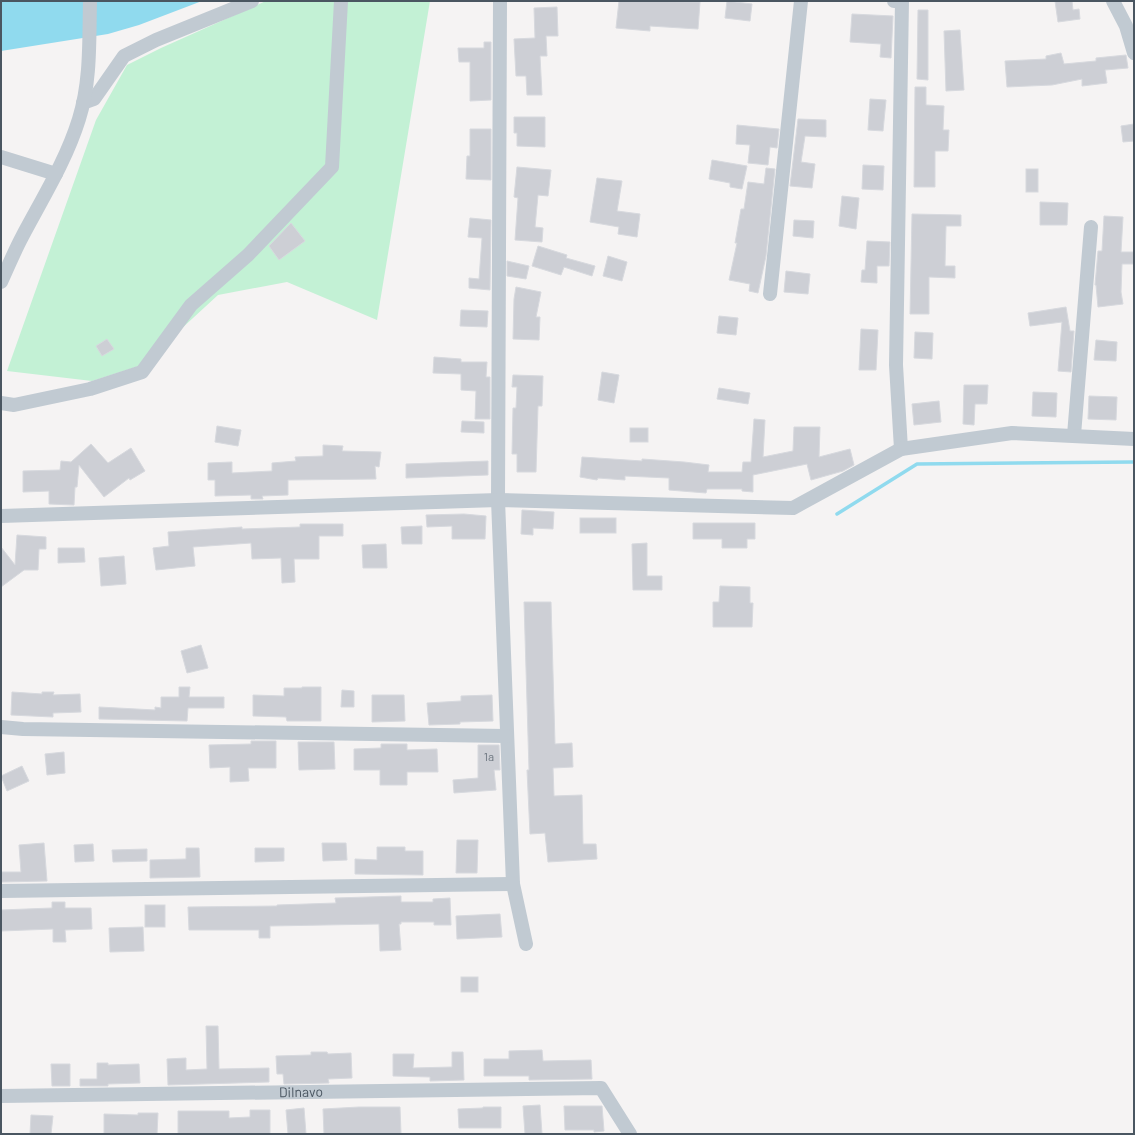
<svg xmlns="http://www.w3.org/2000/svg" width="1135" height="1135" font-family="Barlow,sans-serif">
<rect width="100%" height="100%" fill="#f5f3f3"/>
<polygon fill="#c3f1d5" points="266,1 430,1 377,320 287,282 218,295 142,365 92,381 7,371 96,120 127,65 161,48"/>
<polygon fill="#90daee" points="1,1 202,1 139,25 108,34 1,51"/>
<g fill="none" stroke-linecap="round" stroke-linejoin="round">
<polyline stroke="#90daee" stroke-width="3.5" points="837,514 917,464 1134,462"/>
</g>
<g fill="#cdcfd5" stroke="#d7d9de">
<polygon points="619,1 700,2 698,29 650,26 650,31 616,28"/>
<polygon points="727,1 752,4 750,21 725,18"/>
<polygon points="1055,1 1072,1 1073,10 1079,9 1080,19 1058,22"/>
<polygon points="557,7 558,36 546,36 547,56 540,56 542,95 527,95 526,76 516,76 514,39 535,38 534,8"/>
<polygon points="918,10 928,10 928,80 917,79"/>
<polygon points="852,14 893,16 891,58 880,57 881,44 850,42"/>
<polygon points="960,30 964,90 946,91 944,31"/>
<polygon points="484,42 491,42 491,100 470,101 470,62 459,62 458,48 484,48"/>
<polygon points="1061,53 1064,64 1096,61 1096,58 1126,55 1128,68 1105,70 1107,83 1082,86 1082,79 1052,85 1007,87 1005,61 1046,59 1046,56"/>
<polygon points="915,87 926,87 926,105 944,106 943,130 949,130 948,151 935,151 935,187 914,187"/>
<polygon points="870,99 886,100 883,131 868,130"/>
<polygon points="514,117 545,117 545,147 517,146 517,133 514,133"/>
<polygon points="798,119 826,120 826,137 805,136 801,162 815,164 812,188 790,186"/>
<polygon points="1134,124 1134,141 1123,142 1121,126"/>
<polygon points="737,125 779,129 777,148 770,147 768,165 748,163 750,145 736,144"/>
<polygon points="470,129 491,129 491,180 466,179 467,156 470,156"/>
<polygon points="712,160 747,166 742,189 730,187 730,183 709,179"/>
<polygon points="863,165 884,166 883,190 862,189"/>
<polygon points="517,167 551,170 548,196 538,195 535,227 543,228 542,242 515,240 518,198 514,197"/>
<polygon points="766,168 775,169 766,256 758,293 749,291 750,284 729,280 737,243 735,243 741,209 744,209 748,182 764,184"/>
<rect x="1026" y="169" width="12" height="23"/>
<polygon points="597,178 622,181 617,211 640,214 637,237 618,234 619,227 590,222"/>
<polygon points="842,196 859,198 856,229 839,226"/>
<polygon points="1040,202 1068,203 1067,225 1040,225"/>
<polygon points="912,214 961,215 961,226 946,226 945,266 955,266 955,278 929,277 929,314 910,314"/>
<polygon points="1104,216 1123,217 1121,252 1134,252 1134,264 1122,264 1121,292 1123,304 1098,307 1096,285 1095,285 1098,251 1102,251"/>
<polygon points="470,218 491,220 490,290 469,288 469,278 479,279 482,238 468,237"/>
<polygon points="794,220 814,221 813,238 793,236"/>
<polygon points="291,223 305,241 279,260 269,246"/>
<polygon points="867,241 890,242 889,266 877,266 877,283 861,282 862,270 865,270"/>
<polygon points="538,246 567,255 566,258 595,266 592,276 564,267 561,275 532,266"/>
<polygon points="608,256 627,262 622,281 603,276"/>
<polygon points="507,261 529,266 526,279 507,276"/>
<polygon points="786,271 810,274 808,294 784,292"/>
<polygon points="516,287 541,292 536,317 540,317 539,340 513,339 514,299"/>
<polygon points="1066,307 1070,331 1074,331 1071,372 1058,371 1062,322 1030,326 1028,313"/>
<polygon points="461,310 488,311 487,327 460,326"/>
<polygon points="719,316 738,318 736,335 717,333"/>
<polygon points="861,329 878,330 876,370 859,370"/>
<polygon points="915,332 933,333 932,359 914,358"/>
<polygon points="107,339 114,349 102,356 96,346"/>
<polygon points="1096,340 1117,342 1116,361 1094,360"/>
<polygon points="434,357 461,359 461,362 487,362 486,377 490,377 490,419 475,419 476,391 461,390 461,374 433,373"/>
<polygon points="602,372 619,375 614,403 598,400"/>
<polygon points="513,375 543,376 542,406 538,406 536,472 517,472 517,454 512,454 513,408 516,408 517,387 512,387"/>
<polygon points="964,385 988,385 987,404 975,404 974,425 963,424"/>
<polygon points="719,388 750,393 748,404 717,399"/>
<polygon points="1033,392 1057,393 1056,417 1032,416"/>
<polygon points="1089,396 1117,397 1116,420 1088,419"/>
<polygon points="939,401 941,422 914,425 912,404"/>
<polygon points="754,419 765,420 763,457 793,451 794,427 820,427 819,457 850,449 854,465 843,471 811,480 807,464 753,475 753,492 742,491 742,489 707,489 706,493 669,490 669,478 625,476 625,480 598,478 597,480 580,477 582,457 642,461 642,459 684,462 709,465 708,472 742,472 743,462 751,462"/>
<polygon points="462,421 484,422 484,433 461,432"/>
<polygon points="217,426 241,430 238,446 215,442"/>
<rect x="630" y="428" width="18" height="14"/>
<polygon points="91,444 108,463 131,448 145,471 130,480 129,478 104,497 79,465 77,487 75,487 74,505 49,504 49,491 23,492 23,471 60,470 61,461 71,462"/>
<polygon points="323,445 343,446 342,451 381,452 379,467 375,466 376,479 288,480 288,495 262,496 263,499 251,499 251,495 215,496 215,480 208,480 208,463 232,462 232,473 272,471 272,463 296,461 295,457 323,456"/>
<polygon points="488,461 488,475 406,478 406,464"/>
<polygon points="522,510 554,512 553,529 533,528 533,535 521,534"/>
<polygon points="464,514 486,516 485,539 452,539 452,526 427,527 426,515"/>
<rect x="580" y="518" width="36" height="15"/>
<polygon points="693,523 755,523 755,539 747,539 747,548 722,548 722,539 693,539"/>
<polygon points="300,524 343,524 343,536 319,536 319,559 294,559 295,582 282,583 281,558 252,559 251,543 193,547 195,566 156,570 153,548 169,546 168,532 242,527 242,529 300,527"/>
<polygon points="422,526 422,544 402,544 401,527"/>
<polygon points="17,535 46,537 46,549 39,549 38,570 24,570 1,587 1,547 15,565"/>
<polygon points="647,543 647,576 662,576 662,590 633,590 632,544"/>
<polygon points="386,544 387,568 363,568 362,545"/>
<polygon points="58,548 84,548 85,562 58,563"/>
<polygon points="124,556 126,584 101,586 99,558"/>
<polygon points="720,586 750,587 750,603 753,603 752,627 713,627 713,602 719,602"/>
<polygon points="524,602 551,602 555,744 572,743 573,767 553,768 554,796 582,795 583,844 596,844 597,859 548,862 545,833 530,834 527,770 529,770"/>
<polygon points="201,645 208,668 187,673 181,651"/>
<polygon points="179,687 190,687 189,697 224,697 224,708 188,708 187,721 99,719 99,707 155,710 155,707 161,708 161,697 179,697"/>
<polygon points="302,687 321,687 321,721 287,721 286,717 253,716 253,695 284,696 284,688 302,688"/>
<polygon points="342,690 354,691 354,707 341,707"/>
<polygon points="12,692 42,694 42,692 54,692 53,695 80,694 81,712 53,713 53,717 11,715"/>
<polygon points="372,695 404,695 405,721 372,722"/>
<polygon points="492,695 493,721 460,722 460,724 429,725 427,703 461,701 461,696"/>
<polygon points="251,741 276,741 276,768 248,768 249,781 230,782 230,767 210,768 209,745 251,744"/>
<polygon points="298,742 334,742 335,769 299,770"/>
<polygon points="381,744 407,744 407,750 437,749 438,772 407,772 407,785 380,785 380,770 354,770 354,749 381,748"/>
<polygon points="478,745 499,745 500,770 494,770 496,790 454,793 453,780 478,778"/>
<polygon points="64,752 65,773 47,775 45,754"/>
<polygon points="22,766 29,781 7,791 1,776"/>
<polygon points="457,840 478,840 477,873 456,873"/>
<polygon points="44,843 47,881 1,882 1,872 21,872 19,845"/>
<polygon points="322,843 346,843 347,860 323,861"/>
<polygon points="93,844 94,861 75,862 74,845"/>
<polygon points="377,847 405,847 405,851 423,851 423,875 355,874 355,859 377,860"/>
<polygon points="186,848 199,848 200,877 150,878 150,860 186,859"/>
<polygon points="255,848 284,848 284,861 255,862"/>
<polygon points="147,849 147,861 113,862 112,850"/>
<polygon points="401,896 401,902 433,902 433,899 450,898 451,925 434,925 434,922 401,922 401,924 399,924 401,950 380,951 379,924 270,926 270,938 259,938 259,930 189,930 188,907 277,906 277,905 336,903 335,898"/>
<polygon points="52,902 65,902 65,908 91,908 92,929 65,930 66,942 53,942 53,929 1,931 1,910 52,908"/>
<rect x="145" y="905" width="20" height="22"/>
<polygon points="500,914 502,937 457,939 456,916"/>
<polygon points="143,927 144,951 110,952 109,928"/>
<rect x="461" y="977" width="17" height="15"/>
<polygon points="206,1026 218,1026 219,1069 269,1068 269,1082 168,1085 167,1059 186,1058 186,1070 207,1069"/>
<polygon points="542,1050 543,1061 591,1060 592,1079 529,1080 529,1076 484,1076 484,1059 509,1059 509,1051"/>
<polygon points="311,1052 327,1052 328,1054 351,1053 352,1078 328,1079 329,1083 284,1084 283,1074 277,1074 276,1056 311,1055"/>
<polygon points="452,1052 463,1052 464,1080 430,1081 430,1077 393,1076 393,1054 414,1054 413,1068 452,1067"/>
<polygon points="97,1063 108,1063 108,1065 139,1064 140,1083 108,1084 108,1086 80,1086 80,1079 97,1079"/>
<polygon points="51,1064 70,1064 70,1086 52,1086"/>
<polygon points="540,1105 542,1134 525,1134 523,1106"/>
<polygon points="564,1106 602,1106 604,1131 594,1132 594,1130 565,1130"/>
<polygon points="359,1107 400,1107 401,1134 324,1134 323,1109"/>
<polygon points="483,1107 501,1107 501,1128 459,1128 458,1109 483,1108"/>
<polygon points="304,1108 306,1134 288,1134 286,1110"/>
<polygon points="250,1110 270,1110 270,1134 178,1134 178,1111 229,1111 229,1118 250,1117"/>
<polygon points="138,1113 158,1113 157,1134 104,1134 104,1114 138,1115"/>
<polygon points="31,1115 53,1116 51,1134 30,1134"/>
</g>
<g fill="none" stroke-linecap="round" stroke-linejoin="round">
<g stroke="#c1cad2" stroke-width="14">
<polyline points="500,1 498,500 513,884 526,944"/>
<polyline points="894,1 902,1 896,365 901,449"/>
<polyline points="1113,1 1126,26 1134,53"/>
<polyline points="83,103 94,99 124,56 156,40 252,1"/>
<polyline points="1,157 56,174"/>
<path d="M 1,282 C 8,267 14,252 22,237 C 42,199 66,161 79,119 C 91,81 89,40 90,1"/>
<polyline points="770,294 801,1"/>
<polyline points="1,403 14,405 90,389 142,372 191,305 248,255 332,167 341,1"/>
<polyline points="1074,435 1091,227"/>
<polyline points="1,516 498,500 793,508 901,449 1012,433 1134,439"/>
<polyline points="1,727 23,729 506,736"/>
<polyline points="1,891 513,884"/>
<path id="s1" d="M 1,1096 L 601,1088 L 630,1134"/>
</g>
</g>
<g text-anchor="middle" stroke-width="3.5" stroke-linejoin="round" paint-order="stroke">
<g font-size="12" fill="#6b747e">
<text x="489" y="761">1a</text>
</g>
<g font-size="14" fill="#4a5661" stroke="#fff">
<text dy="5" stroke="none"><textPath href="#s1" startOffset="300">Dilnavo</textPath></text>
</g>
</g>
<rect width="1135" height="1135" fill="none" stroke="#4a5661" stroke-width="4"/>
</svg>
